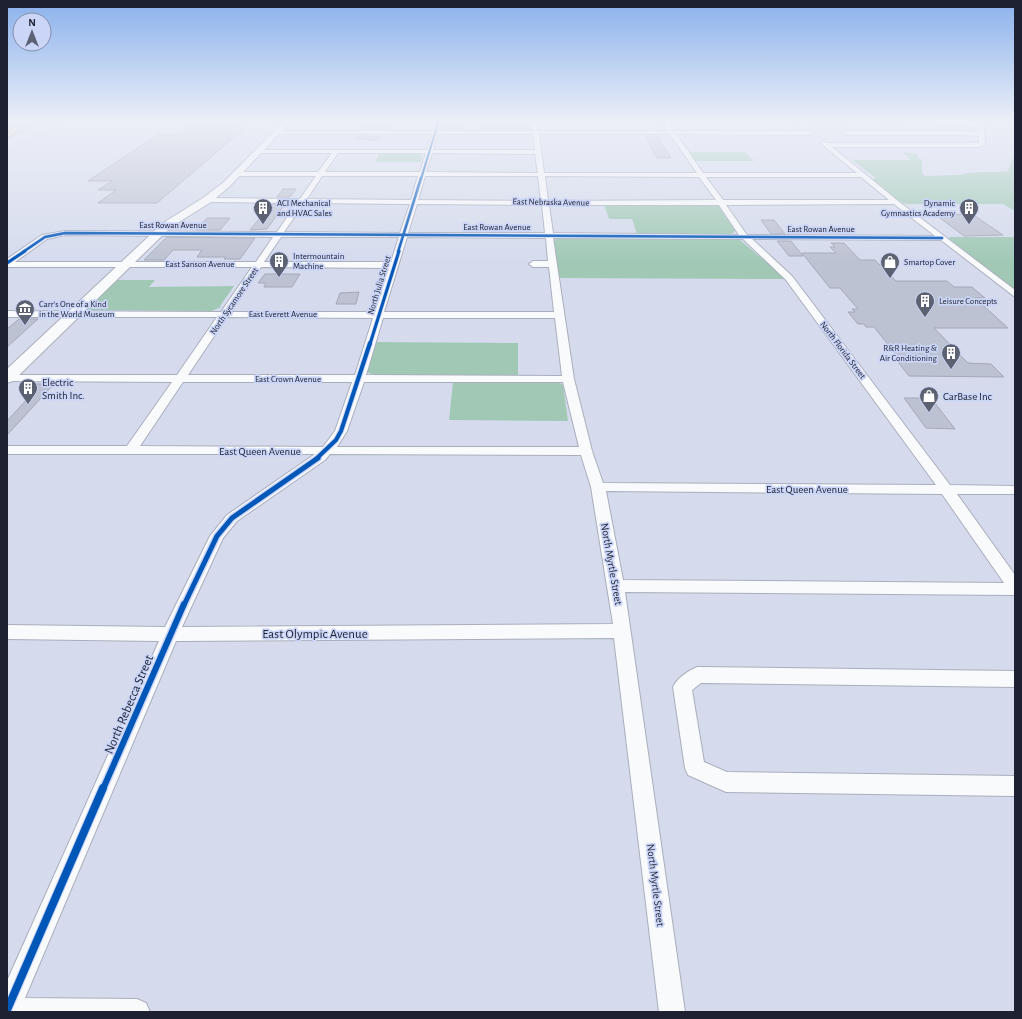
<svg xmlns="http://www.w3.org/2000/svg" width="1022" height="1019" font-family="'Alegreya Sans',sans-serif">
<rect width="100%" height="100%" fill="#d5dbed"/>
<g fill="#a0c8b5">
<polygon points="484,124 531,124 531,131 502,133 483,131"/>
<polygon points="380,152 411,153 423,155 421,162 375,162"/>
<polygon points="688,152 745,152 754,161 694,161"/>
<path d="M 902,152 L 919,154 L 917,157 L 922,161 L 922,173 L 925,176 L 960,175 C 971,171 995,173 1008,171 L 1012,160 L 1015,158 L 1015,211 L 1003,204 L 907,204 L 900,203 L 870,180 L 876,178 L 852,160 L 911,160 Z"/>
<polygon points="604,204 716,205 719,206 735,230 734,233 730,234 637,234 632,219 609,219"/>
<polygon points="561,237 739,239 786,279 559,278 554,240"/>
<polygon points="950,237 1015,237 1015,292 947,240"/>
<polygon points="112,280 155,280 149,287 234,286 220,306 221,307 212,311 84,310"/>
<polygon points="376,342 518,343 518,376 376,376 367,372"/>
<polygon points="453,382 558,382 563,385 568,421 449,420"/>
</g>
<g fill="#bdc2d2" stroke="#a4a8b8">
<polygon points="198,120 246,120 234,130 243,130 157,203 98,203 116,190 98,190 112,181 88,181 159,134 177,134"/>
<polygon points="368,124 388,124 385,130 364,130"/>
<polygon points="447,124 463,124 462,130 445,130"/>
<polygon points="359,136 381,136 378,140 356,139"/>
<polygon points="645,136 657,136 671,158 657,158"/>
<polygon points="283,189 296,189 290,197 277,197"/>
<polygon points="271,204 285,204 267,229 250,230"/>
<polygon points="972,214 1003,235 964,236 936,215"/>
<polygon points="207,218 230,218 220,230 196,230"/>
<polygon points="761,220 774,220 785,234 771,234"/>
<polygon points="167,237 255,238 240,259 224,259 226,257 197,257 202,250 173,250 164,260 144,260"/>
<polygon points="777,241 791,241 803,256 789,256"/>
<polygon points="831,243 844,243 860,260 875,260 896,281 947,281 954,287 972,287 985,298 975,298 1008,328 934,328 968,363 991,364 1004,377 909,376 898,362 902,362 874,327 866,327 864,324 858,324 848,312 855,312 852,309 858,309 840,288 830,288 802,253 836,253 830,247 835,247"/>
<polygon points="265,274 300,274 292,287 264,287 266,283 258,283"/>
<polygon points="359,292 356,304 336,304 340,293"/>
<polygon points="19,319 38,319 7,347 7,329"/>
<polygon points="33,384 54,384 7,435 7,421 30,396 22,396"/>
<polygon points="904,398 931,398 955,429 926,428"/>
</g>
<g fill="none" stroke-linecap="round" stroke-linejoin="round">
<defs>
<g id="street">
<path d="M 436,120 L 441,120 L 438,131 L 533,131 L 531,120 L 537,120 L 538,131 L 668,131 L 661,120 L 666,120 L 673,131 L 811,131 L 814,133 L 811,135 L 676,134 L 703,173 L 857,173 L 824,146 L 821,143 L 824,141 L 828,143 L 979,143 L 979,136 L 962,135 L 845,135 L 842,133 L 845,131 L 962,131 L 979,133 L 979,127 L 966,125 L 795,123 L 797,120 L 966,121 L 984,125 L 985,144 L 980,147 L 832,147 L 898,201 L 1015,290 L 1015,297 L 941,240 L 752,239 L 792,276 L 950,485 L 1015,486 L 1015,494 L 957,494 L 1015,575 L 1015,595 L 625,592 L 685,1012 L 659,1012 L 614,638 L 176,641 L 25,998 L 137,999 L 146,1003 L 150,1012 L 7,1012 L 7,981 L 159,641 L 7,639 L 7,625 L 165,627 L 210,536 L 227,515 L 315,454 L 7,454 L 7,446 L 127,446 L 172,382 L 7,381 L 7,375 L 177,375 L 217,317 L 7,317 L 7,311 L 221,312 L 252,267 L 7,267 L 7,259 L 42,235 L 65,231 L 277,232 L 297,203 L 207,202 L 204,200 L 207,198 L 300,199 L 316,176 L 237,176 L 234,174 L 237,172 L 318,172 L 332,153 L 258,153 L 255,151 L 256,150 L 427,150 L 432,134 L 277,134 L 275,131 L 433,131 ZM 437,134 L 533,134 L 535,150 L 433,150 ZM 539,134 L 670,134 L 697,173 L 544,173 ZM 338,153 L 426,153 L 420,172 L 325,172 ZM 432,153 L 535,154 L 538,173 L 426,172 ZM 322,176 L 418,176 L 411,200 L 307,199 ZM 425,176 L 538,176 L 541,201 L 418,200 ZM 545,176 L 699,177 L 716,200 L 548,201 ZM 706,177 L 861,177 L 889,200 L 723,200 ZM 304,203 L 410,204 L 400,233 L 284,232 ZM 417,204 L 542,205 L 545,233 L 408,233 ZM 894,204 L 935,236 L 747,235 L 726,205 ZM 549,205 L 719,205 L 739,235 L 553,233 ZM 65,235 L 273,237 L 256,262 L 15,262 L 47,239 ZM 281,237 L 399,237 L 391,262 L 264,262 ZM 407,237 L 546,238 L 548,261 L 533,261 L 529,264 L 533,267 L 549,267 L 554,312 L 384,312 ZM 553,238 L 743,239 L 786,280 L 936,485 L 603,483 L 592,451 L 574,379 ZM 261,267 L 389,268 L 375,312 L 231,312 ZM 227,317 L 373,318 L 355,375 L 188,375 ZM 383,318 L 555,318 L 562,376 L 366,375 ZM 183,382 L 352,382 L 335,431 L 323,447 L 140,446 ZM 364,382 L 563,382 L 579,447 L 337,447 L 347,431 ZM 330,454 L 581,455 L 591,487 L 613,624 L 182,627 L 223,538 L 237,521 L 325,460 ZM 606,491 L 942,494 L 1004,583 L 623,580 Z"/>
<path d="M 697,667 L 1015,671 L 1015,687 L 701,683 L 692,690 L 704,762 L 727,772 L 1015,776 L 1015,796 L 726,792 L 688,775 L 685,768 L 673,687 C 677,678 688,671 697,667 Z"/>
</g>
<polygon id="secondary" points="285,120 292,120 230,186 211,202 171,227 13,381 7,383 7,369 163,223 203,198 224,182"/>
<polygon id="highway" points="29,120 40,120 7,138 7,132"/>
</defs>
<use href="#street" stroke="#a9aebd" stroke-width="2"/>
<use href="#secondary" stroke="#a9aebd" stroke-width="2"/>
<use href="#highway" stroke="#9e9c91" stroke-width="2"/>
<use href="#street" fill="#f9fafc" fill-rule="evenodd"/>
<use href="#secondary" fill="#f9fafc" fill-rule="evenodd"/>
<use href="#highway" fill="#d7d2c2" fill-rule="evenodd"/>
<g stroke="#c5c7cc" stroke-width="1" stroke-dasharray="3.5 1.5" stroke-linecap="butt">
<polyline points="32,135 56,120"/>
<polyline points="7,151 75,120"/>
</g>
<defs>
<polyline id="cycleway-far6" points="421,179 439,120"/>
<g id="cycleway-far5">
<polyline points="23,252 45,237 65,233 942,238"/>
<polyline points="398,252 421,178"/>
</g>
<g id="cycleway-far4">
<polyline points="7,263 25,251"/>
<polyline points="370,344 399,251"/>
</g>
<polyline id="cycleway-far3" points="316,459 336,440 341,431 370,343"/>
<polyline id="cycleway-far2" points="184,605 217,536 232,518 318,458"/>
<polyline id="cycleway-far1" points="103,789 184,604"/>
<polyline id="cycleway" points="7,1010 103,788"/>
</defs>
<use href="#cycleway-far6" stroke="#cbd5f7" stroke-width="3"/>
<use href="#cycleway-far5" stroke="#cbd5f7" stroke-width="4"/>
<use href="#cycleway-far4" stroke="#cbd5f7" stroke-width="4.5"/>
<use href="#cycleway-far3" stroke="#cbd5f7" stroke-width="6"/>
<use href="#cycleway-far2" stroke="#cbd5f7" stroke-width="8"/>
<use href="#cycleway-far1" stroke="#cbd5f7" stroke-width="9"/>
<use href="#cycleway" stroke="#cbd5f7" stroke-width="10"/>
<use href="#cycleway-far6" stroke="#0057b8" stroke-width="2"/>
<use href="#cycleway-far5" stroke="#0057b8" stroke-width="2.5"/>
<use href="#cycleway-far4" stroke="#0057b8" stroke-width="3"/>
<use href="#cycleway-far3" stroke="#0057b8" stroke-width="4"/>
<use href="#cycleway-far2" stroke="#0057b8" stroke-width="5"/>
<use href="#cycleway-far1" stroke="#0057b8" stroke-width="6"/>
<use href="#cycleway" stroke="#0057b8" stroke-width="8"/>
</g>
<linearGradient id="sky" x2="0" y2="1"><stop stop-color="#8ab1ec"/><stop offset="0.46" stop-color="#eceff7"/><stop offset="1" stop-color="#eceff7" stop-opacity="0"/></linearGradient>
<rect width="1022" height="263" fill="url(#sky)"/>
<defs>
<symbol id="building-pin" viewBox="-11 -11 22 30"><path d="M0 17L-7.5 6A9.5 9.5 0 1 1 7.5 6Z" fill="#5d6273" stroke="#cbd5f7"/><path d="M-4-6H4V6H1V3H-1V6H-4ZM-2.5-4.3h1.7v1.8h-1.7ZM.8-4.3h1.7v1.8H.8ZM-2.5-1h1.7V.8h-1.7ZM.8-1h1.7V.8H.8Z" fill="#fff"/></symbol>
<symbol id="shop-pin" viewBox="-11 -11 22 30"><path d="M0 17L-7.5 6A9.5 9.5 0 1 1 7.5 6Z" fill="#5d6273" stroke="#cbd5f7"/><path d="M-5-2.5h2.3a2.7 3.5 0 0 1 5.4 0H5L5.5 6h-11ZM-1.5-2.5h3a1.5 2.3 0 0 0-3 0Z" fill="#fff"/></symbol>
<symbol id="museum-pin" viewBox="-11 -11 22 30"><path d="M0 17L-7.5 6A9.5 9.5 0 1 1 7.5 6Z" fill="#5d6273" stroke="#cbd5f7"/><path d="M0-6L6-3V-2H-6V-3ZM-5-1h2V3h-2ZM-1-1h2V3h-2ZM3-1h2V3H3ZM-6 4H6V6H-6Z" fill="#fff"/></symbol>
</defs>
<g fill-rule="evenodd">
<use href="#building-pin" x="252" y="197" width="22" height="30"/>
<use href="#building-pin" x="958" y="197" width="22" height="30"/>
<use href="#building-pin" x="268" y="250" width="22" height="30"/>
<use href="#shop-pin" x="879" y="251" width="22" height="30"/>
<use href="#building-pin" x="914" y="290" width="22" height="30"/>
<use href="#museum-pin" x="14" y="298" width="22" height="30"/>
<use href="#building-pin" x="940" y="342" width="22" height="30"/>
<use href="#building-pin" x="17" y="377" width="22" height="30"/>
<use href="#shop-pin" x="918" y="385" width="22" height="30"/>
</g>
<g text-anchor="middle" stroke-width="3.5" stroke-linejoin="round" paint-order="stroke">
<g font-size="9" fill="#1d2131" stroke="#cbd5f7">
<text transform="translate(551 202) rotate(1)" y="3">East Nebraska Avenue</text>
<text x="173" y="228">East Rowan Avenue</text>
<text x="497" y="230">East Rowan Avenue</text>
<text x="821" y="232">East Rowan Avenue</text>
<text x="200" y="267">East Sanson Avenue</text>
<text transform="translate(379 285) rotate(-73)" y="3">North Julia Street</text>
<text transform="translate(234 301) rotate(-56)" y="3">North Sycamore Street</text>
<text x="283" y="317">East Everett Avenue</text>
<text transform="translate(843 350) rotate(53)" y="3">North Florida Street</text>
<text x="288" y="382">East Crown Avenue</text>
</g>
<g font-size="9" fill="#1d2131" stroke="#cbd5f7" text-anchor="start">
<text x="277" y="206">ACI Mechanical<tspan x="277" dy="10">and HVAC Sales</tspan></text>
<text x="955" y="206" text-anchor="end">Dynamic<tspan x="955" dy="10">Gymnastics Academy</tspan></text>
<text x="293" y="259">Intermountain<tspan x="293" dy="10">Machine</tspan></text>
<text x="904" y="265">Smartop Cover</text>
<text x="939" y="304">Leisure Concepts</text>
<text x="39" y="307">Carr's One of a Kind<tspan x="39" dy="10">in the World Museum</tspan></text>
<text x="937" y="351" text-anchor="end">R&amp;R Heating &amp;<tspan x="937" dy="10">Air Conditioning</tspan></text>
</g>
<g font-size="11" fill="#1d2131" stroke="#cbd5f7" text-anchor="start">
<text x="42" y="386">Electric<tspan x="42" dy="13">Smith Inc.</tspan></text>
<text x="943" y="400">CarBase Inc</text>
</g>
<g font-size="11" fill="#1d2131" stroke="#cbd5f7">
<text x="260" y="455">East Queen Avenue</text>
<text x="807" y="493">East Queen Avenue</text>
<text transform="translate(612 564) rotate(80)" y="4">North Myrtle Street</text>
<text transform="translate(656 885) rotate(83)" y="4">North Myrtle Street</text>
</g>
<g font-size="13" fill="#1d2131" stroke="#cbd5f7">
<text x="315" y="638">East Olympic Avenue</text>
<text transform="translate(128 704) rotate(-67)" y="5">North Rebecca Street</text>
</g>
</g>
<rect width="1022" height="1019" fill="none" stroke="#1d2131" stroke-width="16"/>
<g transform="translate(32 32)"><circle r="19" fill="#cbd5f7" stroke="#858da8"/>
<path d="M0-3L7 15L0 10L-7 15Z" fill="#5d6273"/>
<text y="-6" font-size="11" font-weight="bold" text-anchor="middle" fill="#1d2131">N</text>
</g>
</svg>
